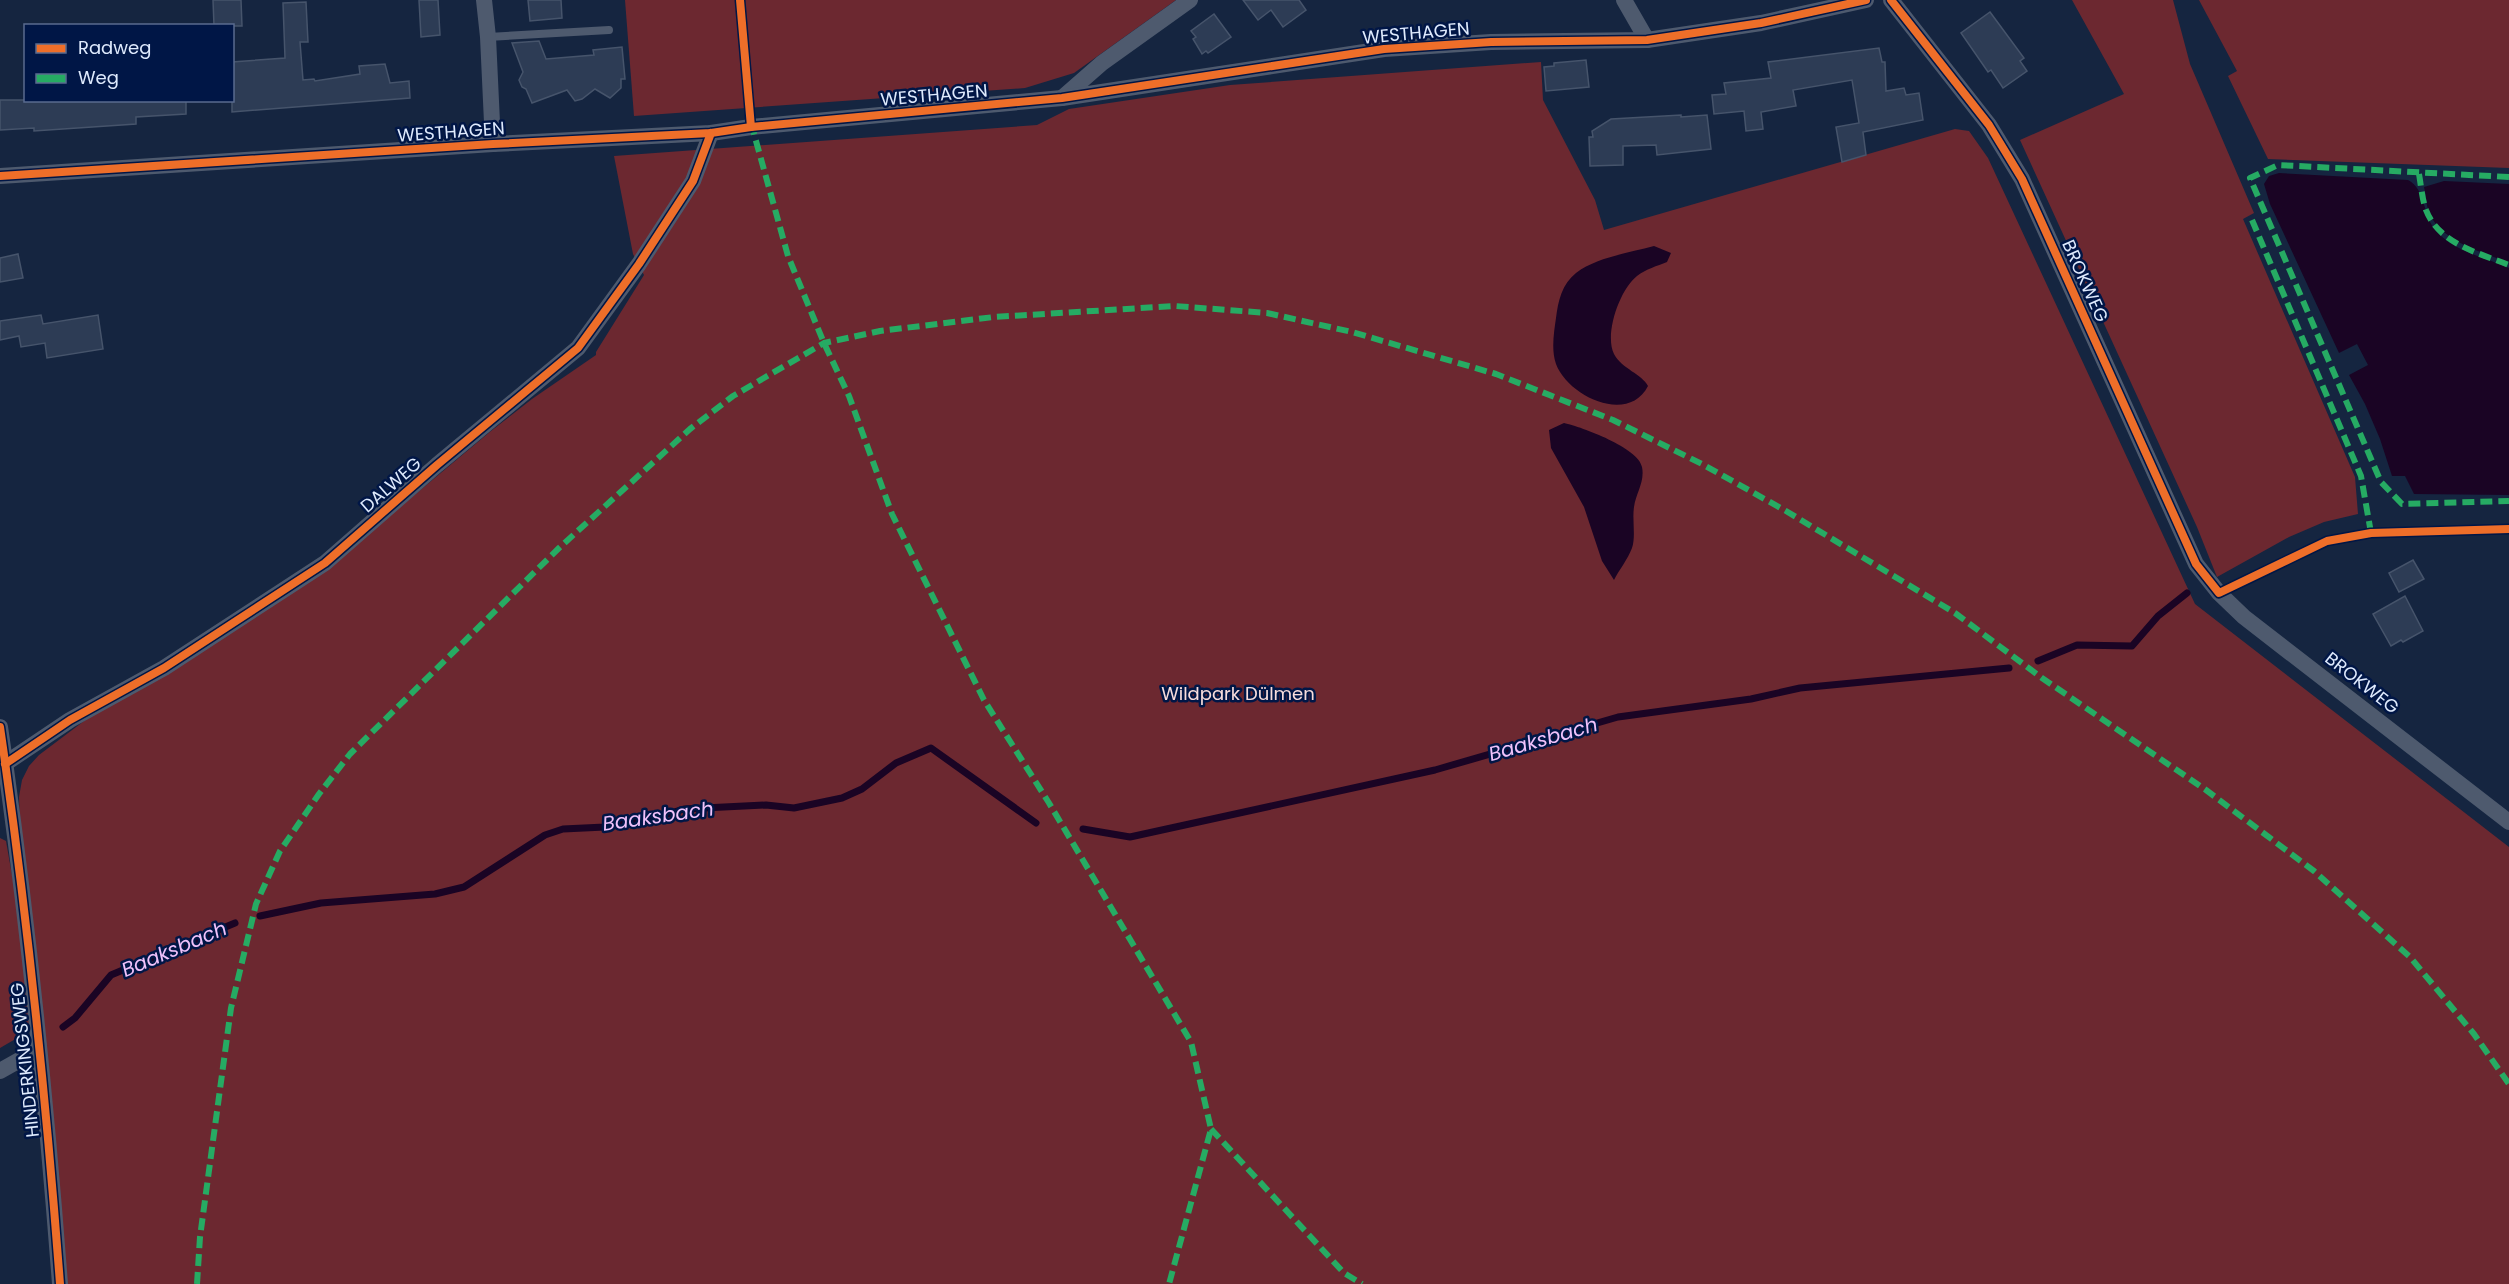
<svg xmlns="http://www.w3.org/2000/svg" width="2509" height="1284" font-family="Poppins,sans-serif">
<rect width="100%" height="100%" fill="#152540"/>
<g fill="#6c2830">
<polygon points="625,0 1176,0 1074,73 1025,88 634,116"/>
<polygon points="2072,0 2173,0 2190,64 2254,213 2243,219 2355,477 2358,514 2324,522 2289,537 2217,577 2197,527 2020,140 2124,94"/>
<polygon points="2199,0 2509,0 2509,168 2268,159 2228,76 2237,71"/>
<polygon points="1541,62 1543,100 1595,200 1604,230 1955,129 1969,131 1988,158 2195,604 2509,847 2509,1284 66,1284 20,830 19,797 22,780 29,766 39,755 92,715 345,553 491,431 532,399 596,355 596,352 644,275 633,254 614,156 1037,125 1069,109 1230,85"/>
<polygon points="0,838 6,841 15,892 31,1030 0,1048"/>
</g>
<g fill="#1a0424">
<path d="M 2279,173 L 2408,180 C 2427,190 2422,217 2437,232 C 2454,251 2486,258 2509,268 L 2509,495 L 2414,494 L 2405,476 L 2392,476 L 2380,439 L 2365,404 L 2349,375 L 2368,365 L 2357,344 L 2339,353 L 2270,204 L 2264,184 L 2269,176 Z"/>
<path d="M 2444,181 L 2509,184 L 2509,263 C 2481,251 2440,242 2428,210 C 2426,203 2426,194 2424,187 Z"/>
<path d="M 1654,246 L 1671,253 L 1667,262 C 1657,266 1646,269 1637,276 C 1620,289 1604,334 1614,354 C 1622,369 1642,374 1648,386 C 1628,425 1568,396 1556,364 C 1551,350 1554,332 1556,318 C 1558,301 1562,284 1576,273 C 1597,257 1629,253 1654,246 Z"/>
<path d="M 1564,423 C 1582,427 1639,448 1642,467 C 1645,482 1636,493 1634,507 C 1632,520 1636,536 1632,548 C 1628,559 1619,570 1614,580 L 1602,561 L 1584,507 L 1551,448 L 1549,430 Z"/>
</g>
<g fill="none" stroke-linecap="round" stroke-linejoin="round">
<g stroke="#1a0424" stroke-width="7">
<polyline points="2038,661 2077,645 2132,646 2158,616 2187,593"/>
<polyline points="1083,829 1130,837 1435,770 1618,717 1751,699 1800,688 2009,668"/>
<polyline points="260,916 321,903 435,894 464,887 545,835 563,829 605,827 647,820 684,809 766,805 794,808 842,798 862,789 896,763 931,748 1036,823"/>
<polyline points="63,1027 75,1018 111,975 235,923"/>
</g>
</g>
<g fill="#2d3c55" stroke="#46546b" stroke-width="1.5">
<polygon points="213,0 241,0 242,26 214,26"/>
<polygon points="419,0 438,0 440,35 421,37"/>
<polygon points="528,0 561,0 562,18 530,21"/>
<polygon points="1243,0 1299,0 1306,10 1283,27 1271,10 1258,20"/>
<polygon points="306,2 308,42 300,42 303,80 314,79 315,81 360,74 359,66 385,64 390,83 409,81 410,98 232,112 232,62 285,58 283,3"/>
<polygon points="1990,12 2024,58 2020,61 2027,71 2003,88 1991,70 1988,72 1961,33"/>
<polygon points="1214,14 1231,37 1208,53 1206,51 1202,54 1193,39 1196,37 1191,31"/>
<polygon points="539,41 546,59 594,55 593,50 622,47 625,79 621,79 621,88 610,98 595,89 582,99 575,101 567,90 532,103 526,89 522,87 519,80 523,72 512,43"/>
<polygon points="1879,48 1882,62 1885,62 1886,91 1904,88 1906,95 1919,93 1923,120 1863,132 1866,155 1842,162 1836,127 1859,123 1852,80 1793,90 1796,106 1761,112 1763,129 1746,131 1744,111 1714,114 1712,95 1726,94 1724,83 1771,78 1768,62"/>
<polygon points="1586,60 1589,87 1546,91 1544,67 1554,66 1554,63"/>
<polygon points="0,100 186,100 186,114 136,117 136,124 34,131 34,128 0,130"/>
<polygon points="1681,115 1681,117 1707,115 1711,149 1657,155 1656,145 1623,146 1623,165 1590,166 1589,137 1593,137 1592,131 1611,119"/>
<polygon points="18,254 23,278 0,282 0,258"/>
<polygon points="41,315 43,324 98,315 103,349 47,358 45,343 21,347 19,336 0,340 0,321"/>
<polygon points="2413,560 2424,579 2399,592 2389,573"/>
<polygon points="2405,596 2423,631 2403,642 2401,640 2391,646 2373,614"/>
</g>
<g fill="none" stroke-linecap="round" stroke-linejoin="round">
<polyline stroke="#4e5a6e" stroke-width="8" points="488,37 609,30"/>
<g stroke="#4e5a6e" stroke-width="16">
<polyline points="484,0 488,37 493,144"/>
<polyline points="1624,0 1647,40"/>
<polyline points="1891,0 1989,125 2022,179 2196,564 2219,593 2244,617 2509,822"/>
<polyline points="1062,98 1102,63 1190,0"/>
<polyline points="0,176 493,144 711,133 751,127 1062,98 1384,49 1491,42 1647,40 1761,23 1866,0"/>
<path d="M 0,727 C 27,912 46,1098 60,1284"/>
<polyline points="0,767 70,720 164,668 325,563 437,465 578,348 639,264 693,181 711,133"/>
<polyline points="0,1071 39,1049"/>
</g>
<g stroke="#26ab63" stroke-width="6" stroke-dasharray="12 6" stroke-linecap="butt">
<polyline points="751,123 788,256 824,343 849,396 892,514 984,700 1049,803 1191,1042 1211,1129 1169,1284"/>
<path d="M 2419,174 C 2421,185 2422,199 2426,210 C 2439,244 2479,253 2509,265"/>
<polyline points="2509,177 2278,165 2250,178 2381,482 2402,504 2509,501"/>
<polyline points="2252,220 2361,476 2371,533"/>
<polyline points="1211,1129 1344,1273 1362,1284"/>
<polyline points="197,1284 200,1237 231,1008 256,904 280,851 319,794 350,754 559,548 690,429 733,396 824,343 880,331 994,317 1175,306 1267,313 1352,332 1496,374 1613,420 1702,464 1786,511 1955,613 2042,678 2206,790 2314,871 2410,957 2474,1034 2509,1084"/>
</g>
<defs>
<g id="cycleway">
<polyline points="740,0 751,127"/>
<polyline points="1891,0 1989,125 2022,179 2196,564 2219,593 2327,541 2371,533 2509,529"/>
<polyline points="0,176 493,144 711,133 751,127 1062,98 1384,49 1491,42 1647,40 1761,23 1866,0"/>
<path d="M 0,727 C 27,912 46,1098 60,1284"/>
<polyline points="5,764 70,720 164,668 325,563 437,465 578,348 639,264 693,181 711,133"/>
</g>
</defs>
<use href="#cycleway" stroke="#001646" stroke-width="11"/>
<use href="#cycleway" stroke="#ee6e29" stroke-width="8"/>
</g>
<g text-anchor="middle" stroke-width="5" stroke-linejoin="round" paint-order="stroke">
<g font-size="18" fill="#deeafd" stroke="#001646">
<text transform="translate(1416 33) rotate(-5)" y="6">WESTHAGEN</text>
<text transform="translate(934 95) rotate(-5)" y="6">WESTHAGEN</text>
<text transform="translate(451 132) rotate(-4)" y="6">WESTHAGEN</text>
<text transform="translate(2085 281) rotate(66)" y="6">BROKWEG</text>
<text transform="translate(391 485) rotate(-41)" y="6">DALWEG</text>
<text transform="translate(2362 683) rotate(38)" y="6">BROKWEG</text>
<text transform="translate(25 1060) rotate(-96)" y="6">HINDERKINGSWEG</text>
</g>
<g font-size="18" fill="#f8dddc" stroke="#001646">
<text x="1238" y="700">Wildpark Dülmen</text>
</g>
<g font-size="20" font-style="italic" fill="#f0c2fb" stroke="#001646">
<text transform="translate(1543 739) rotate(-16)" y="7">Baaksbach</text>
<text transform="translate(658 816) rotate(-8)" y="7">Baaksbach</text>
<text transform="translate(174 949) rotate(-23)" y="7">Baaksbach</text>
</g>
</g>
<rect x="24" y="24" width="210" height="78" fill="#001646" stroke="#596b8f" stroke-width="1.5"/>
<rect x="36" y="44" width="30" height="9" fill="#ee6e29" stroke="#596b8f" stroke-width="1.5"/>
<text x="78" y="54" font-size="18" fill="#deeafd">Radweg</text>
<rect x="36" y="74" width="30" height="9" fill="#26ab63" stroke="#596b8f" stroke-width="1.5"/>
<text x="78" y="84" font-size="18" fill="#deeafd">Weg</text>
</svg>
